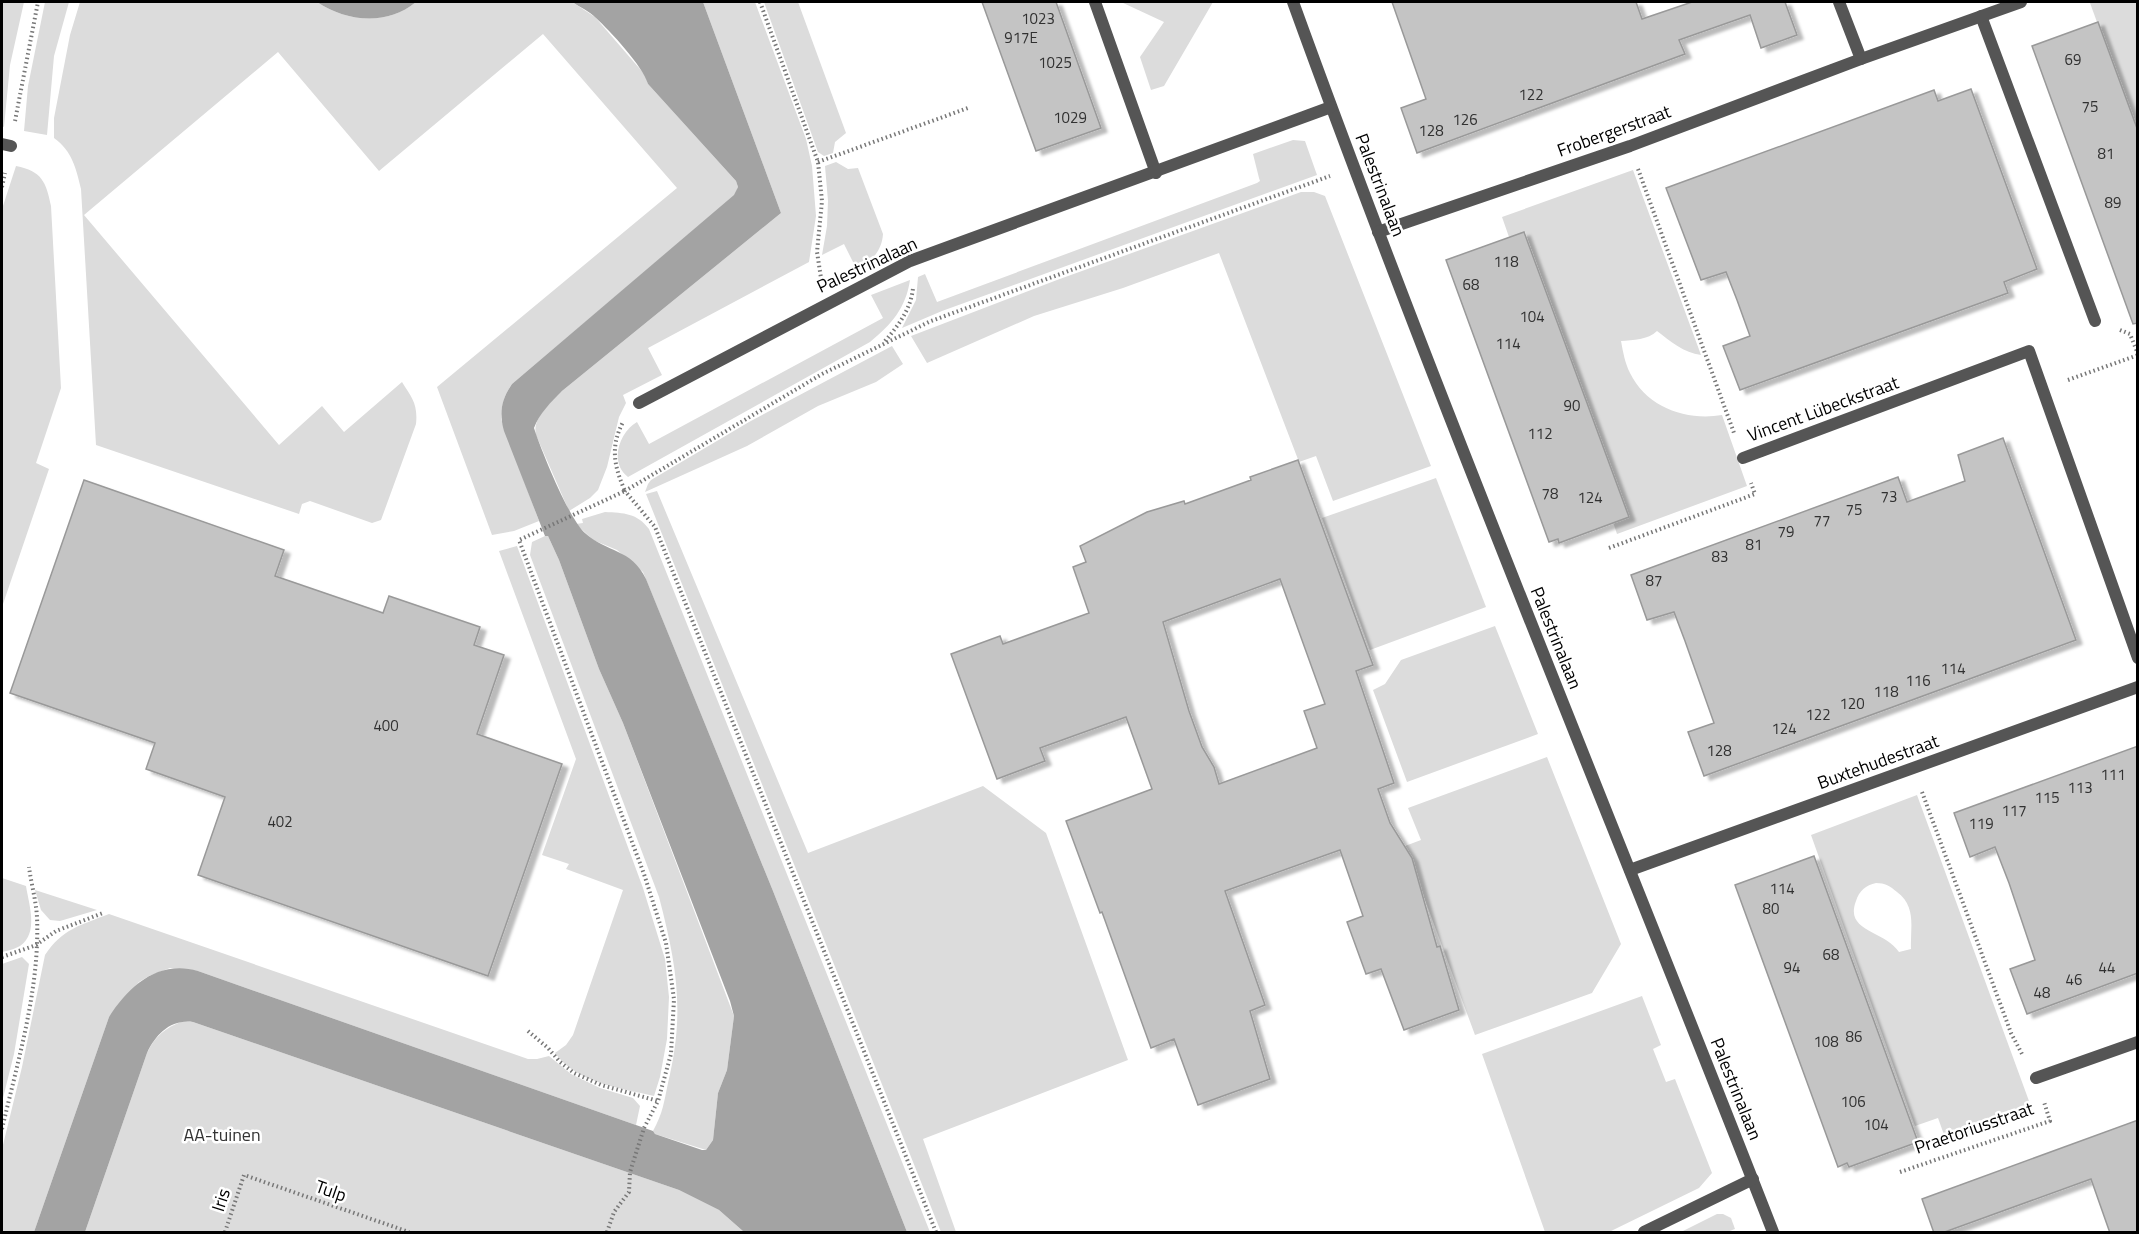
<svg xmlns="http://www.w3.org/2000/svg" width="2139" height="1234" font-family="'Titillium Web',sans-serif">
<defs>
<filter id="shadow"><feDropShadow dx="6" dy="4" stdDeviation="1.5" flood-color="#0004"/></filter>
</defs>
<rect width="100%" height="100%" fill="#fff"/>
<g fill="#dcdcdc" fill-rule="evenodd">
<polygon points="2,2 24,2 10,65 4,127 2,126"/>
<polygon points="45,2 69,2 54,56 47,135 24,131 28,86"/>
<path d="M 80,2 L 317,2 C 347,22 387,26 416,2 L 572,2 L 595,17 L 646,76 L 648,84 L 736,181 L 738,187 L 735,195 L 512,384 C 504,395 501,405 501,419 L 539,521 L 514,531 L 492,535 L 437,387 L 677,188 L 543,34 L 379,171 L 278,52 L 84,215 L 279,445 L 322,406 L 344,432 L 402,382 C 412,398 418,404 416,424 L 381,520 L 372,523 L 310,501 L 302,504 L 299,514 L 96,445 L 81,189 C 76,168 72,151 54,138 L 54,118 L 70,35 Z"/>
<path d="M 703,2 L 755,2 L 806,139 L 812,166 L 816,216 L 809,262 L 648,348 L 662,375 L 623,395 L 626,403 L 619,417 L 607,467 L 598,490 L 590,498 L 569,511 L 536,435 C 532,418 550,403 562,391 L 781,213 Z"/>
<polygon points="764,2 798,2 846,133 835,142 833,153 824,156 818,152"/>
<polygon points="1121,2 1213,2 1164,86 1151,90 1140,57 1164,22"/>
<polygon points="2094,2 2137,2 2137,131 2090,3"/>
<polygon points="1293,140 1305,141 1317,175 942,311 902,328 916,300 918,277 925,274 937,302 1257,183 1260,181 1259,178 1253,154"/>
<path d="M 836,162 L 848,169 L 858,168 L 883,234 C 882,251 871,262 857,270 L 844,244 L 822,255 L 827,226 L 828,201 L 825,166 Z"/>
<path d="M 16,166 C 42,171 46,182 51,206 L 61,388 L 36,463 L 49,469 L 2,607 L 2,209 Z"/>
<path d="M 1633,170 L 1701,355 C 1684,353 1670,341 1657,331 C 1648,340 1633,340 1621,341 C 1623,352 1625,363 1630,373 C 1647,408 1687,421 1722,415 L 1747,486 L 1617,534 L 1612,519 L 1627,513 L 1525,232 L 1509,237 L 1502,217 Z"/>
<polygon points="1301,192 1314,192 1325,196 1431,466 1333,501 1316,456 1299,462 1219,253 1123,288 1034,316 927,363 911,336 1057,280"/>
<path d="M 910,280 C 906,308 891,325 870,342 L 628,477 C 609,463 619,432 637,422 L 649,444 L 883,318 L 871,295 Z"/>
<polygon points="892,346 903,364 876,382 818,406 747,446 645,492 648,484 651,480 749,422"/>
<polygon points="1436,478 1486,607 1370,650 1322,518"/>
<polygon points="657,491 808,853 983,786 1046,833 1128,1060 923,1139 956,1232 941,1232 646,494"/>
<path d="M 605,512 C 624,513 637,513 649,529 L 930,1232 L 907,1232 L 773,891 L 643,572 L 617,550 L 593,540 L 576,524 L 583,523 L 582,519 Z"/>
<path d="M 545,536 L 548,536 L 559,560 L 599,669 L 623,723 L 734,1016 L 727,1070 L 718,1093 L 713,1140 L 706,1150 L 655,1134 L 653,1131 C 663,1113 664,1102 668,1083 C 685,1013 677,966 659,897 L 530,555 L 532,542 Z"/>
<path d="M 517,546 L 643,888 L 665,959 L 669,997 L 667,1039 L 660,1077 L 654,1096 C 620,1088 577,1083 555,1053 L 566,1045 L 573,1035 L 623,890 L 566,869 L 569,864 L 542,855 L 576,759 L 499,551 Z"/>
<polygon points="1495,626 1538,734 1407,782 1373,690 1385,684 1401,660"/>
<polygon points="1547,757 1621,944 1592,993 1475,1035 1405,846 1421,840 1408,808"/>
<path d="M 1917,795 L 2033,1112 L 1947,1143 L 1938,1118 L 1915,1126 L 1811,835 ZM 1876,883 C 1885,883 1890,886 1897,892 C 1917,907 1910,928 1911,949 L 1899,952 C 1885,930 1844,932 1856,901 C 1859,891 1866,885 1876,883 Z"/>
<path d="M 2,878 L 26,886 C 29,905 39,933 20,946 C 15,949 7,951 2,952 Z"/>
<polygon points="35,890 97,910 60,921 50,920 41,910"/>
<path d="M 109,914 L 528,1059 L 537,1059 L 549,1056 L 571,1074 L 600,1088 L 633,1098 L 640,1106 L 636,1125 L 198,971 L 170,968 L 149,976 L 139,982 L 109,1017 L 34,1232 L 2,1232 L 2,1149 L 22,1067 L 45,955 C 62,929 81,925 109,914 Z"/>
<polygon points="22,957 29,964 14,1054 2,1102 2,964"/>
<polygon points="1642,996 1661,1045 1653,1049 1666,1082 1675,1079 1712,1173 1699,1188 1609,1232 1545,1232 1482,1054"/>
<path d="M 183,1021 L 193,1022 L 679,1190 L 719,1210 L 744,1232 L 85,1232 L 147,1053 C 155,1036 165,1028 183,1021 Z"/>
<polygon points="1717,1214 1723,1214 1731,1218 1735,1229 1727,1232 1681,1232"/>
</g>
<g fill="#a3a3a3">
<path d="M 317,2 L 416,2 C 387,26 347,22 317,2 Z"/>
<path d="M 572,2 L 703,2 L 781,213 L 562,391 C 551,402 539,414 534,428 C 541,450 569,519 585,533 C 607,553 631,548 646,579 L 773,891 L 907,1232 L 744,1232 L 719,1210 L 679,1190 L 193,1022 C 171,1019 156,1034 147,1053 L 85,1232 L 34,1232 L 109,1017 C 130,985 158,960 198,971 L 653,1131 L 655,1134 L 702,1150 L 706,1150 L 713,1140 L 718,1093 L 727,1070 L 734,1016 L 730,1001 L 623,723 L 599,669 L 559,560 L 548,536 L 545,536 L 504,431 C 499,413 501,400 512,384 L 734,195 L 738,187 L 736,181 L 648,84 C 643,66 610,31 596,18 C 589,11 580,7 572,2 Z"/>
</g>
<g fill="#c4c4c4" stroke="#999" stroke-width="1.5" fill-rule="evenodd" filter="url(#shadow)">
<polygon points="982,2 1056,2 1101,128 1036,151"/>
<polygon points="1392,2 1636,2 1642,19 1692,2 1785,2 1797,35 1761,48 1750,15 1679,40 1685,54 1417,153 1401,108 1426,99"/>
<polygon points="2098,22 2138,131 2138,323 2133,324 2032,46"/>
<polygon points="1971,89 2037,269 2004,282 2008,293 1740,390 1723,346 1750,336 1737,300 1726,272 1701,280 1666,188 1934,90 1938,101"/>
<polygon points="1524,232 1629,517 1559,543 1558,539 1549,542 1446,260"/>
<polygon points="2003,438 2076,640 1704,776 1688,732 1714,723 1685,641 1674,612 1647,620 1631,575 1898,477 1907,502 1965,481 1958,455"/>
<path d="M 1298,460 L 1373,665 L 1356,671 L 1394,783 L 1378,789 L 1390,823 L 1412,858 L 1437,947 L 1440,946 L 1459,1010 L 1404,1030 L 1381,969 L 1366,974 L 1347,922 L 1363,916 L 1340,850 L 1225,891 L 1265,1005 L 1250,1011 L 1270,1079 L 1198,1105 L 1174,1039 L 1151,1048 L 1102,912 L 1100,913 L 1066,821 L 1152,789 L 1126,717 L 1040,748 L 1045,761 L 997,779 L 951,654 L 1000,636 L 1003,644 L 1089,613 L 1073,567 L 1086,562 L 1080,546 L 1147,512 L 1184,501 L 1185,504 L 1251,480 L 1250,477 ZM 1280,579 L 1325,704 L 1304,711 L 1317,748 L 1219,784 L 1214,767 L 1202,747 L 1189,711 L 1163,622 Z"/>
<polygon points="84,480 284,550 275,576 383,613 389,596 480,627 474,645 504,655 477,734 562,764 488,976 198,875 225,797 146,769 155,743 10,693"/>
<polygon points="2138,746 2138,973 2027,1014 2010,969 2035,960 2009,883 1995,847 1970,857 1954,813"/>
<polygon points="1814,856 1918,1142 1849,1167 1847,1163 1838,1167 1735,885"/>
<polygon points="2138,1120 2138,1233 2110,1233 2091,1179 1942,1233 1934,1233 1922,1199"/>
</g>
<g fill="none" stroke-linecap="round" stroke-linejoin="round">
<g stroke="#777" stroke-width="4" stroke-dasharray="1.5 3" stroke-linecap="butt">
<polyline points="760,2 818,162 822,201 817,252 821,278"/>
<polyline points="15,121 38,2"/>
<polyline points="818,162 968,108"/>
<polyline points="1638,169 1734,433"/>
<polyline points="2,187 5,173"/>
<polyline points="2120,330 2130,334 2138,354"/>
<path d="M 885,341 C 898,326 911,309 913,288"/>
<polyline points="2068,380 2138,355"/>
<polyline points="1609,548 1755,494 1751,483"/>
<polyline points="1922,792 2011,1033 2022,1054"/>
<polyline points="2,957 36,945 56,931 103,913"/>
<polyline points="528,1031 548,1048 560,1062 574,1073 601,1085 658,1101"/>
<path d="M 2,1129 C 18,1060 40,988 37,917 C 36,900 31,883 29,867"/>
<polyline points="1900,1172 2050,1121 2044,1102"/>
<polyline points="225,1232 244,1175 409,1232"/>
<path d="M 607,1232 L 614,1212 L 629,1192 L 630,1172 L 644,1128 L 658,1101 L 671,1054 L 674,999 L 666,943 L 644,874 L 519,540 L 625,491 C 614,466 610,447 623,422"/>
<polyline points="936,1232 655,527 625,491 822,374 931,321 1330,176"/>
</g>
<g stroke="#555" stroke-width="12">
<polyline points="1095,2 1156,173"/>
<path d="M 1293,2 C 1443,416 1613,822 1773,1232"/>
<polyline points="1839,2 1861,59"/>
<polyline points="1981,16 2095,321"/>
<polyline points="2,144 11,146"/>
<polyline points="1378,232 1630,146 1861,59 2021,2"/>
<polyline points="639,403 910,261 1331,107"/>
<polyline points="1743,458 2029,351 2138,658"/>
<polyline points="1630,870 2138,687"/>
<polyline points="2036,1078 2138,1042"/>
<polyline points="1644,1232 1753,1179"/>
</g>
</g>
<g text-anchor="middle" stroke-width="5" stroke-linejoin="round" paint-order="stroke">
<g font-size="15" fill="#313131">
<text x="1038" y="24">1023</text>
<text x="1021" y="43">917E</text>
<text x="2073" y="65">69</text>
<text x="1055" y="68">1025</text>
<text x="1531" y="100">122</text>
<text x="2090" y="112">75</text>
<text x="1070" y="123">1029</text>
<text x="1465" y="125">126</text>
<text x="1431" y="136">128</text>
<text x="2106" y="159">81</text>
<text x="2113" y="208">89</text>
<text x="1506" y="267">118</text>
<text x="1471" y="290">68</text>
<text x="1532" y="322">104</text>
<text x="1508" y="349">114</text>
<text x="1572" y="411">90</text>
<text x="1540" y="439">112</text>
<text x="1550" y="499">78</text>
<text x="1889" y="502">73</text>
<text x="1590" y="503">124</text>
<text x="1854" y="515">75</text>
<text x="1822" y="526">77</text>
<text x="1786" y="537">79</text>
<text x="1754" y="550">81</text>
<text x="1720" y="562">83</text>
<text x="1654" y="586">87</text>
<text x="1953" y="674">114</text>
<text x="1918" y="686">116</text>
<text x="1886" y="697">118</text>
<text x="1852" y="709">120</text>
<text x="1818" y="720">122</text>
<text x="386" y="731">400</text>
<text x="1784" y="734">124</text>
<text x="1719" y="756">128</text>
<text x="2113" y="780">111</text>
<text x="2080" y="793">113</text>
<text x="2047" y="803">115</text>
<text x="2014" y="816">117</text>
<text x="280" y="827">402</text>
<text x="1981" y="829">119</text>
<text x="1782" y="894">114</text>
<text x="1771" y="914">80</text>
<text x="1831" y="960">68</text>
<text x="1792" y="973">94</text>
<text x="2107" y="973">44</text>
<text x="2074" y="985">46</text>
<text x="2042" y="998">48</text>
<text x="1854" y="1042">86</text>
<text x="1826" y="1047">108</text>
<text x="1853" y="1107">106</text>
<text x="1876" y="1130">104</text>
</g>
<g font-size="18" fill="#000" stroke="#fff">
<text transform="translate(1614 131) rotate(-20)" y="6">Frobergerstraat</text>
<text transform="translate(1380 185) rotate(69)" y="6">Palestrinalaan</text>
<text transform="translate(867 265) rotate(-25)" y="6">Palestrinalaan</text>
<text transform="translate(1823 409) rotate(-20)" y="6">Vincent Lübeckstraat</text>
<text transform="translate(1556 638) rotate(68)" y="6">Palestrinalaan</text>
<text transform="translate(1878 762) rotate(-20)" y="6">Buxtehudestraat</text>
<text transform="translate(1736 1089) rotate(68)" y="6">Palestrinalaan</text>
<text transform="translate(1974 1128) rotate(-19)" y="6">Praetoriusstraat</text>
<text transform="translate(331 1191) rotate(19)" y="6">Tulp</text>
<text transform="translate(221 1200) rotate(-72)" y="6">Iris</text>
</g>
<g font-size="18" fill="#333" stroke="#fff">
<text x="222" y="1141">AA-tuinen</text>
</g>
</g>
<rect width="2139" height="1234" fill="none" stroke="#000000" stroke-width="6"/>
</svg>
